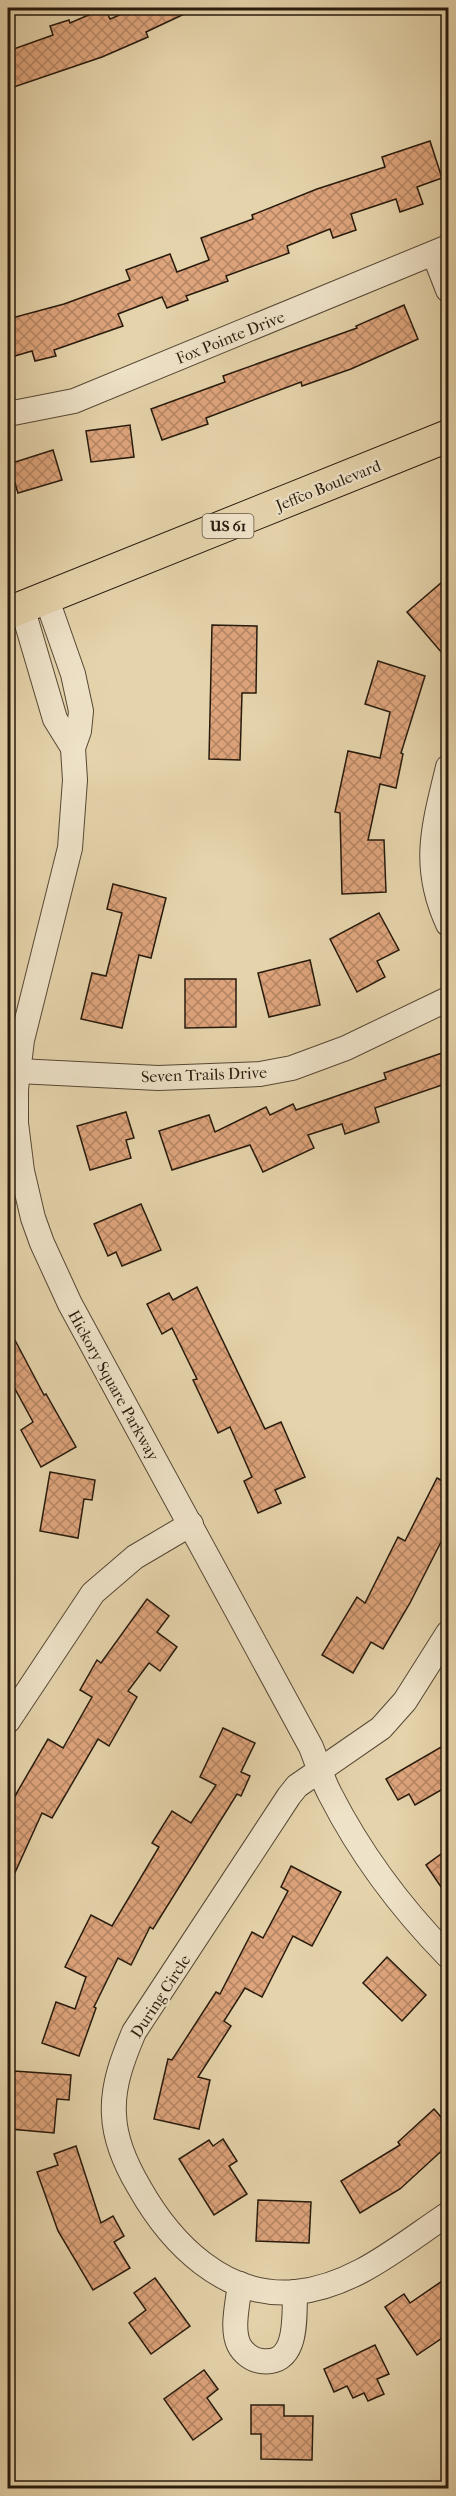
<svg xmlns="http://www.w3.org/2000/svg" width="456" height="2496" font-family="'IM FELL French Canon',serif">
<defs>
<pattern id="building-cross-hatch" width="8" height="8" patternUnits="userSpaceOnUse" patternTransform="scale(1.5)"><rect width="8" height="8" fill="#dea47c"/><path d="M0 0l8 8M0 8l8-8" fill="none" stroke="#b48564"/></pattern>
</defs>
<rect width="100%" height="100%" fill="#e5d3ab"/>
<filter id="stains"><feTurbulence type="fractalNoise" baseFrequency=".00333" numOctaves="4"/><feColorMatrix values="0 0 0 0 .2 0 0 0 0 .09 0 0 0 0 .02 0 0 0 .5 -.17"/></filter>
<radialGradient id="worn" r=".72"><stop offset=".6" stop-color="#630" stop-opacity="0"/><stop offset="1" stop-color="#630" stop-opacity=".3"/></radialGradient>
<g fill="url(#building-cross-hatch)" stroke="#271a0c" stroke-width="1.5">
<polygon points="105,8 110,19 136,8 197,8 146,32 148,37 102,57 8,89 8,51 53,35 50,26 69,20 70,23"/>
<polygon points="430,141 442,178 417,187 423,204 400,212 396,199 351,214 356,230 333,238 330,229 287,246 289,253 226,276 228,281 186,296 188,300 167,308 162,297 118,314 123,326 54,350 56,356 35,361 32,351 8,358 8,319 64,304 130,280 126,270 170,254 177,272 209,260 201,238 253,219 252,215 317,189 385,167 382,157"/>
<polygon points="404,305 418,339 351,369 302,386 301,382 206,418 208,424 162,440 151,409 225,382 223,376 357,328 356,326"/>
<polygon points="130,425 134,457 91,462 86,431"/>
<polygon points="53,450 62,480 18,493 9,464"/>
<polygon points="448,577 448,660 407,612"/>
<polygon points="212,625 257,626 256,693 242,693 240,760 209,759"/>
<polygon points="378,661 425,676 401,753 403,754 396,788 380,784 368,840 384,840 386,892 342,894 340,813 335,812 348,751 380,758 390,712 365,704"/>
<polygon points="113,884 166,898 151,958 139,955 122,1028 81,1019 92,973 106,976 122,913 107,909"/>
<polygon points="379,913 399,950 377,961 385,977 357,992 330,939"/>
<polygon points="310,960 320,1005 269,1017 258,973"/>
<polygon points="185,979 236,979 236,1027 185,1028"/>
<polygon points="442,1053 448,1073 448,1083 375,1108 379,1122 345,1134 342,1124 308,1135 314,1148 263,1172 250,1145 172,1170 159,1131 209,1115 215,1132 266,1107 270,1115 293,1104 296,1110 386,1079 384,1073"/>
<polygon points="126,1112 134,1138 126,1140 131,1158 90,1170 77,1126"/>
<polygon points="141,1204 161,1250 122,1266 116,1252 108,1256 94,1224"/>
<polygon points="197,1287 265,1429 281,1422 305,1477 275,1490 281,1503 258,1513 244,1481 252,1477 230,1427 218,1433 193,1380 197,1379 172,1328 162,1334 147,1304 169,1293 173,1300"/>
<polygon points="8,1327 44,1395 46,1394 76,1447 41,1467 21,1430 33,1422 8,1376"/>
<polygon points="50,1472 95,1480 92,1500 84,1499 78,1538 40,1531"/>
<polygon points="437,1478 448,1484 448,1546 441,1542 410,1603 383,1649 371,1642 353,1673 322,1655 357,1597 365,1603 398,1537 405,1541"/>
<polygon points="147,1599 169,1616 157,1632 177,1647 160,1671 149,1663 128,1691 137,1697 109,1746 98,1739 52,1818 42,1813 8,1888 8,1808 48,1739 63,1748 92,1697 80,1690 97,1660 101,1663"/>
<polygon points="223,1728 255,1743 241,1772 250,1776 241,1796 237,1794 153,1929 150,1927 131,1965 118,1958 94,2007 96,2008 79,2056 42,2043 56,2002 75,2009 86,1977 65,1967 91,1915 112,1926 159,1847 152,1843 172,1811 191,1823 216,1785 200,1777"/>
<polygon points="448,1743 448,1786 415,1805 409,1794 398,1800 386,1779"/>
<polygon points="448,1849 448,1897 426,1865"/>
<polygon points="291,1866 341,1892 312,1946 293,1936 262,1997 245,1988 224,2021 231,2026 198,2077 210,2080 199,2129 154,2119 168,2059 172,2060 216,1992 220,1994 252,1932 263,1938 288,1891 281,1887"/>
<polygon points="387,1957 426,1995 402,2021 363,1983"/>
<polygon points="14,2071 71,2075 69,2100 57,2099 54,2133 10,2129"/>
<polygon points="434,2109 448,2125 448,2145 400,2189 360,2213 341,2181 400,2145 398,2142"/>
<polygon points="223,2139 237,2161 229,2166 247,2194 214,2215 179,2159 209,2140 213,2146"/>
<polygon points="76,2146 101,2223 113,2216 124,2236 114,2242 130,2268 93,2290 58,2231 37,2172 58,2165 54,2154"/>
<polygon points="258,2200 311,2202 309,2243 256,2241"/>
<polygon points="448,2277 448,2334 417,2355 385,2307 404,2294 410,2303"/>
<polygon points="155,2278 190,2326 151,2354 129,2323 146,2310 134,2293"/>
<polygon points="375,2345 389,2374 377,2379 384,2394 368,2401 364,2393 353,2398 347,2386 334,2392 324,2369"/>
<polygon points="204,2370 218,2389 207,2398 222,2419 193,2440 164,2399"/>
<polygon points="251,2405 284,2405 284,2416 313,2416 312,2460 261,2459 261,2434 251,2434"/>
</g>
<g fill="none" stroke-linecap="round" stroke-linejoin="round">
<defs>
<g id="minor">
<polyline points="434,254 448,290"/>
<polyline points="8,414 74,401 448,247"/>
<path d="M 46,597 L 73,674 L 81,711 L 79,731 L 73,748 L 75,780 L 70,848 L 22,1040 L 16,1089 L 16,1123 L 22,1171 L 33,1218 L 42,1243 L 70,1304 L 311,1747 C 317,1762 322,1779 330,1794 C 360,1853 402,1909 448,1956"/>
<polyline points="22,607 55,719 73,748"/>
<path d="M 448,767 C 434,826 421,865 448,924"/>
<polyline points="18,1071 158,1078 260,1074 292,1068 346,1048 448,999"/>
<path d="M 448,1633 L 405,1701 L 381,1728 L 297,1786 L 289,1796 L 134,2032 C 123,2058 112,2086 114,2115 C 115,2141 126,2165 139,2187 C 171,2244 225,2299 296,2292 C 355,2286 401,2245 448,2214"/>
<polyline points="8,1721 93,1593 135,1557 191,1524"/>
<path d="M 240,2284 C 238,2302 231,2329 239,2345 C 243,2353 252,2360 261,2361 C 299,2366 294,2317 295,2292"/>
</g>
<polyline id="major" points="8,613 448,436"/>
</defs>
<use href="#minor" stroke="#564834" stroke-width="26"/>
<use href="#major" stroke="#271a0c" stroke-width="34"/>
<use href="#minor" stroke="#eee2c8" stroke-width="24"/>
<use href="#major" stroke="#e5d3ab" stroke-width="32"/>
</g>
<g text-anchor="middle" stroke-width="4.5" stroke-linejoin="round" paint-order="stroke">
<rect fill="#eee2c8" stroke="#635644" stroke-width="1.5" x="202.5" y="514" width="51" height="24" rx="4.5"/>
<g font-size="15" font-weight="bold" fill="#271a0c">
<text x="228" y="531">US 61</text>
</g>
<g font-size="16" fill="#271a0c" stroke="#eee2c8">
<text transform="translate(230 337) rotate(-22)" y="6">Fox Pointe Drive</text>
<text transform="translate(328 485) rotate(-22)" y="6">Jeffco Boulevard</text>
<text transform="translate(204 1074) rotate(-2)" y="6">Seven Trails Drive</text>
<text transform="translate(114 1385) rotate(61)" y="6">Hickory Square Parkway</text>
<text transform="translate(160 1996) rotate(-57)" y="6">During Circle</text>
</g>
</g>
<rect width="456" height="2496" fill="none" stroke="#e5d3ab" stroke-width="30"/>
<rect x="9" y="9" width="438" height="2478" fill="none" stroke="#271a0c" stroke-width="3"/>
<rect x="15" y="15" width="426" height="2466" fill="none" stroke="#271a0c" stroke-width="1.5"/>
<rect width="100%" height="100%" filter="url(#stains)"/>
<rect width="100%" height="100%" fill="url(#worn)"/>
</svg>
